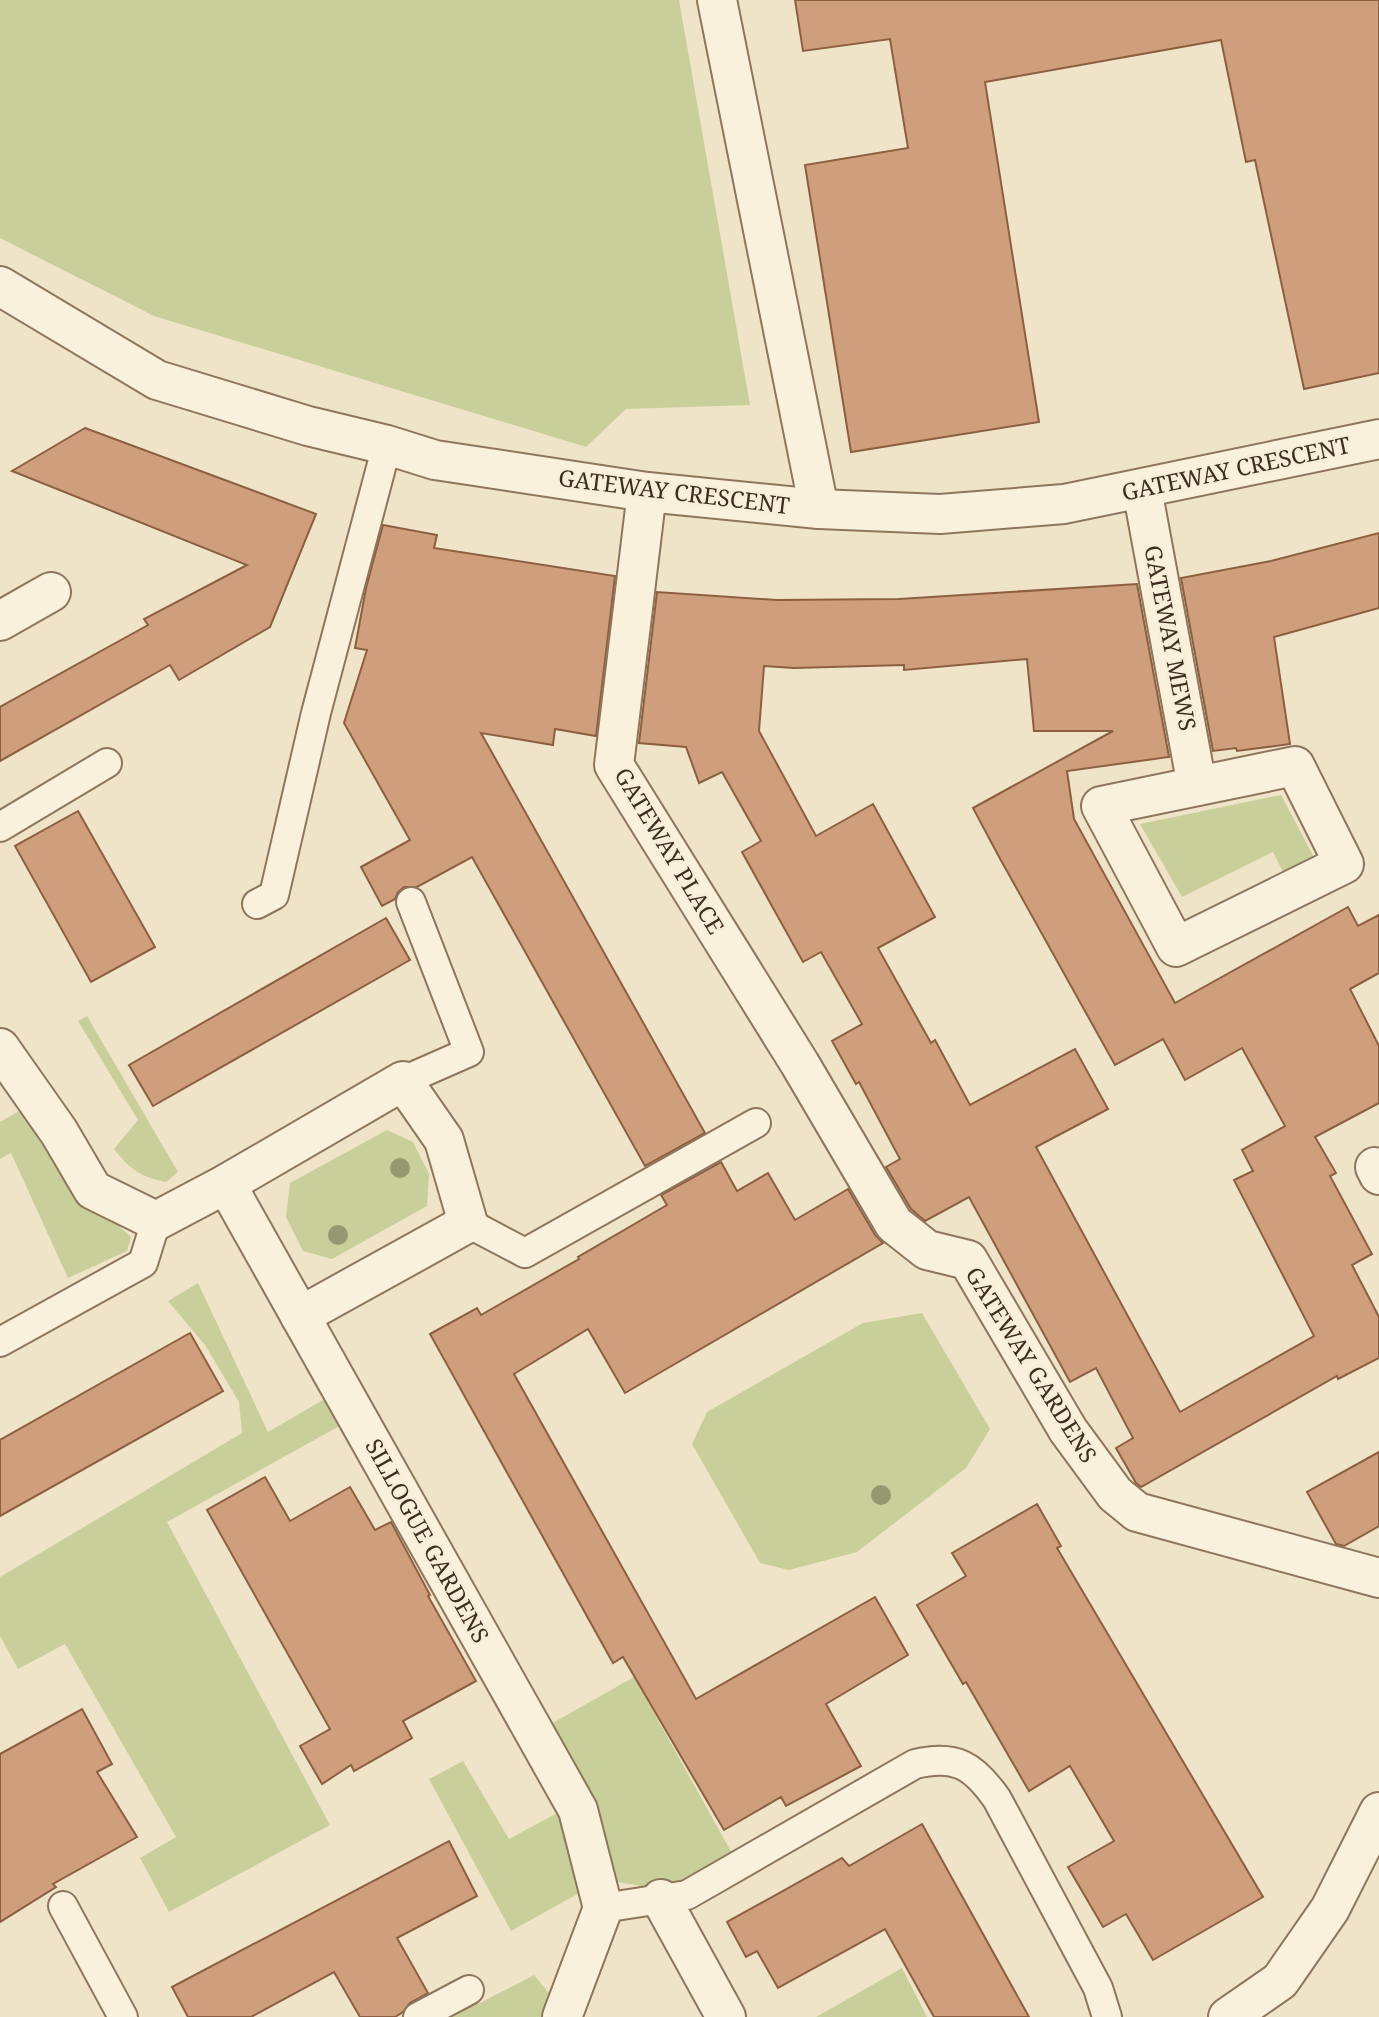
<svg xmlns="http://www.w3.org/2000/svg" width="1379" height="2017" font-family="'Noto Serif',serif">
<rect width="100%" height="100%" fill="#f0e4c8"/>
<g fill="#c9cf9b">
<polygon points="0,0 679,0 750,405 626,409 586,447 154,316 0,238"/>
<polygon points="1281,795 1316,861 1285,876 1273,852 1182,897 1140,824"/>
<path d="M 87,1016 L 178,1172 L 166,1182 C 140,1177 130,1169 114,1149 L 138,1120 L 78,1021 Z"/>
<polygon points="31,1104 78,1189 131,1237 127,1251 68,1278 11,1153 0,1159 0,1122"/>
<polygon points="387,1130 413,1142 429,1174 427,1206 332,1259 303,1251 286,1217 290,1183"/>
<polygon points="198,1283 268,1432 328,1397 345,1423 167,1522 330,1825 169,1912 140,1858 176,1837 65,1644 18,1669 0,1636 0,1577 242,1433 239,1402 205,1345 168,1301"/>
<polygon points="922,1313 990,1429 966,1468 857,1552 789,1570 760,1563 692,1444 707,1412 863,1323"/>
<polygon points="634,1677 738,1864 687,1894 595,1878 597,1883 511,1931 429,1779 463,1761 509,1839 574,1804 535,1733"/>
<polygon points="902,1968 927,2017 816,2017"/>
<polygon points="534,1975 565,2013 562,2017 420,2017 469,1991 478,2004"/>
</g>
<g fill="#cf9f7d" stroke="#8d5f41" stroke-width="2" fill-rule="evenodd">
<polygon points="795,0 1379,0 1379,373 1304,389 1255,160 1246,162 1221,40 985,82 1039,422 851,452 805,165 908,148 890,39 803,51"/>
<polygon points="85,428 316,514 270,627 179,680 170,665 0,761 0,707 148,625 144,619 247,565 12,471"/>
<polygon points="383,525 437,535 434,548 615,576 596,736 555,729 553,745 481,733 705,1133 645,1166 472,857 417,887 404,887 398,892 395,899 382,906 361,867 410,840 344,723 367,650 355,648 366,588"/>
<polygon points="1379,533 1379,608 1274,637 1290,744 1237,751 1236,748 1213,751 1181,578 1271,561"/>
<path d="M 1137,584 L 1169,757 L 1067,771 L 1074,819 L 1175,1003 L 1348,907 L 1358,926 L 1379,915 L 1379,973 L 1350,989 L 1379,1046 L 1379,1103 L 1315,1137 L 1336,1173 L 1330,1176 L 1372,1254 L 1352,1265 L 1379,1317 L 1379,1358 L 1338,1379 L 1337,1376 L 1141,1487 L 1136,1483 L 1116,1448 L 1133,1438 L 1096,1368 L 1070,1382 L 969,1197 L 925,1221 L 911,1209 L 886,1167 L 900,1159 L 859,1082 L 856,1084 L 832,1041 L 862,1024 L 821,952 L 803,962 L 742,852 L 761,841 L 722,772 L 699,783 L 686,747 L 639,743 L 657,592 L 777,600 L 899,599 ZM 1027,659 L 1034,731 L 1113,731 L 973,808 L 998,855 L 1115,1065 L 1163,1039 L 1185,1080 L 1242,1048 L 1285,1126 L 1242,1150 L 1253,1171 L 1234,1180 L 1314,1336 L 1180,1412 L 1036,1147 L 1108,1109 L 1075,1049 L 970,1105 L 935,1040 L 931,1043 L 878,948 L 935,917 L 873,804 L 816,836 L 759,731 L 764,666 L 794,668 L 904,665 L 904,670 Z"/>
<polygon points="78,811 155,947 91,982 15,846"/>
<polygon points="386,918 410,960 153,1106 129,1065"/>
<polygon points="721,1162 737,1191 768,1173 795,1220 848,1189 875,1235 883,1243 625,1393 588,1329 514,1374 696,1699 875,1597 908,1655 826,1704 861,1766 786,1806 781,1797 724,1830 623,1657 613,1663 430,1334 477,1308 481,1315 579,1259 578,1257 667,1205 661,1195"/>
<polygon points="190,1333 223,1391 0,1516 0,1440"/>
<polygon points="1379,1452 1379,1526 1344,1546 1336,1544 1307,1492"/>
<polygon points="265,1477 290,1521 350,1487 375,1530 391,1522 430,1595 428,1596 476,1681 403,1721 412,1738 354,1771 351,1765 322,1784 300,1746 330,1729 207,1510"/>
<polygon points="1037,1504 1061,1546 1057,1548 1263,1897 1153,1960 1126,1914 1103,1927 1068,1867 1114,1841 1070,1766 1029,1791 966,1682 963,1684 917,1605 966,1576 952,1553"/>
<polygon points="82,1709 112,1764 97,1772 137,1837 53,1884 56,1887 0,1922 0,1754"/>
<polygon points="922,1824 1029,2017 934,2017 885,1929 778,1988 757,1951 746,1957 727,1922 842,1858 849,1866"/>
<polygon points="449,1841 477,1896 397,1938 428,1993 410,2003 403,2012 395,2017 360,2017 334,1972 251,2017 188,2017 172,1987"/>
</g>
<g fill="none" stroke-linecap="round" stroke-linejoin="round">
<defs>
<g id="lane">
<polyline points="0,827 107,763"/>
<polyline points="257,904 274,895 316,713 387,445"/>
<polyline points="403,1081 469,1052 411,902"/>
<polyline points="468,1223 525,1253 756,1123"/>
<polyline points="0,1342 143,1263 156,1221"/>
<polyline points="63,1906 123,2017"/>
<path d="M 603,1908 L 687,1895 L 915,1764 C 956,1754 974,1766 997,1799 L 1098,1988 L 1107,2017"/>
<polyline points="418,2017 469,1990"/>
</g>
<g id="street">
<polyline points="717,0 819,509"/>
<polyline points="0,286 157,380 308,426 387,445 435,460 647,492 819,509 940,514 1064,504 1379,439"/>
<polyline points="1142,489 1197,786"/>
<polyline points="647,492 614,765 800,1064 894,1224 927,1250 968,1260 1068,1430 1115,1494 1137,1512 1379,1578"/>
<polyline points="0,621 51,592"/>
<polygon points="1295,766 1344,864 1176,947 1101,806"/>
<polyline points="0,1048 59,1132 93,1190 156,1221 226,1184 403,1081 444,1140 468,1223 300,1316"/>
<polyline points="1375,1167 1379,1175"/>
<polyline points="226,1184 578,1810 603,1908 562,2017"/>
<polyline points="661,1899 726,2017"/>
<polyline points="1228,2017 1280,1981 1330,1909 1379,1812"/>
</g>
</defs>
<use href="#lane" stroke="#8d765c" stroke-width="32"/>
<use href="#street" stroke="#8d765c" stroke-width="42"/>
<use href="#lane" stroke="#faf1dc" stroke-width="28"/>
<use href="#street" stroke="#faf1dc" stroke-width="38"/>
</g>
<g fill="#96986f">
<circle cx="400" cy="1168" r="10"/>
<circle cx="338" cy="1235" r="10"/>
<circle cx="881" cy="1495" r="10"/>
</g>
<g text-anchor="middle" stroke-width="5" stroke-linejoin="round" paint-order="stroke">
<g font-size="23" fill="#3d2e20" stroke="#f7eed8">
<text transform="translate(1236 469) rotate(-12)" y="8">GATEWAY CRESCENT</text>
<text transform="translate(674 492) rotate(7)" y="8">GATEWAY CRESCENT</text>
<text transform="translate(1170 638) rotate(79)" y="8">GATEWAY MEWS</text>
<text transform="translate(669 851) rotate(59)" y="8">GATEWAY PLACE</text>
<text transform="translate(1031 1365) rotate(58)" y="8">GATEWAY GARDENS</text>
<text transform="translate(427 1541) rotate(61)" y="8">SILLOGUE GARDENS</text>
</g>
</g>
</svg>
